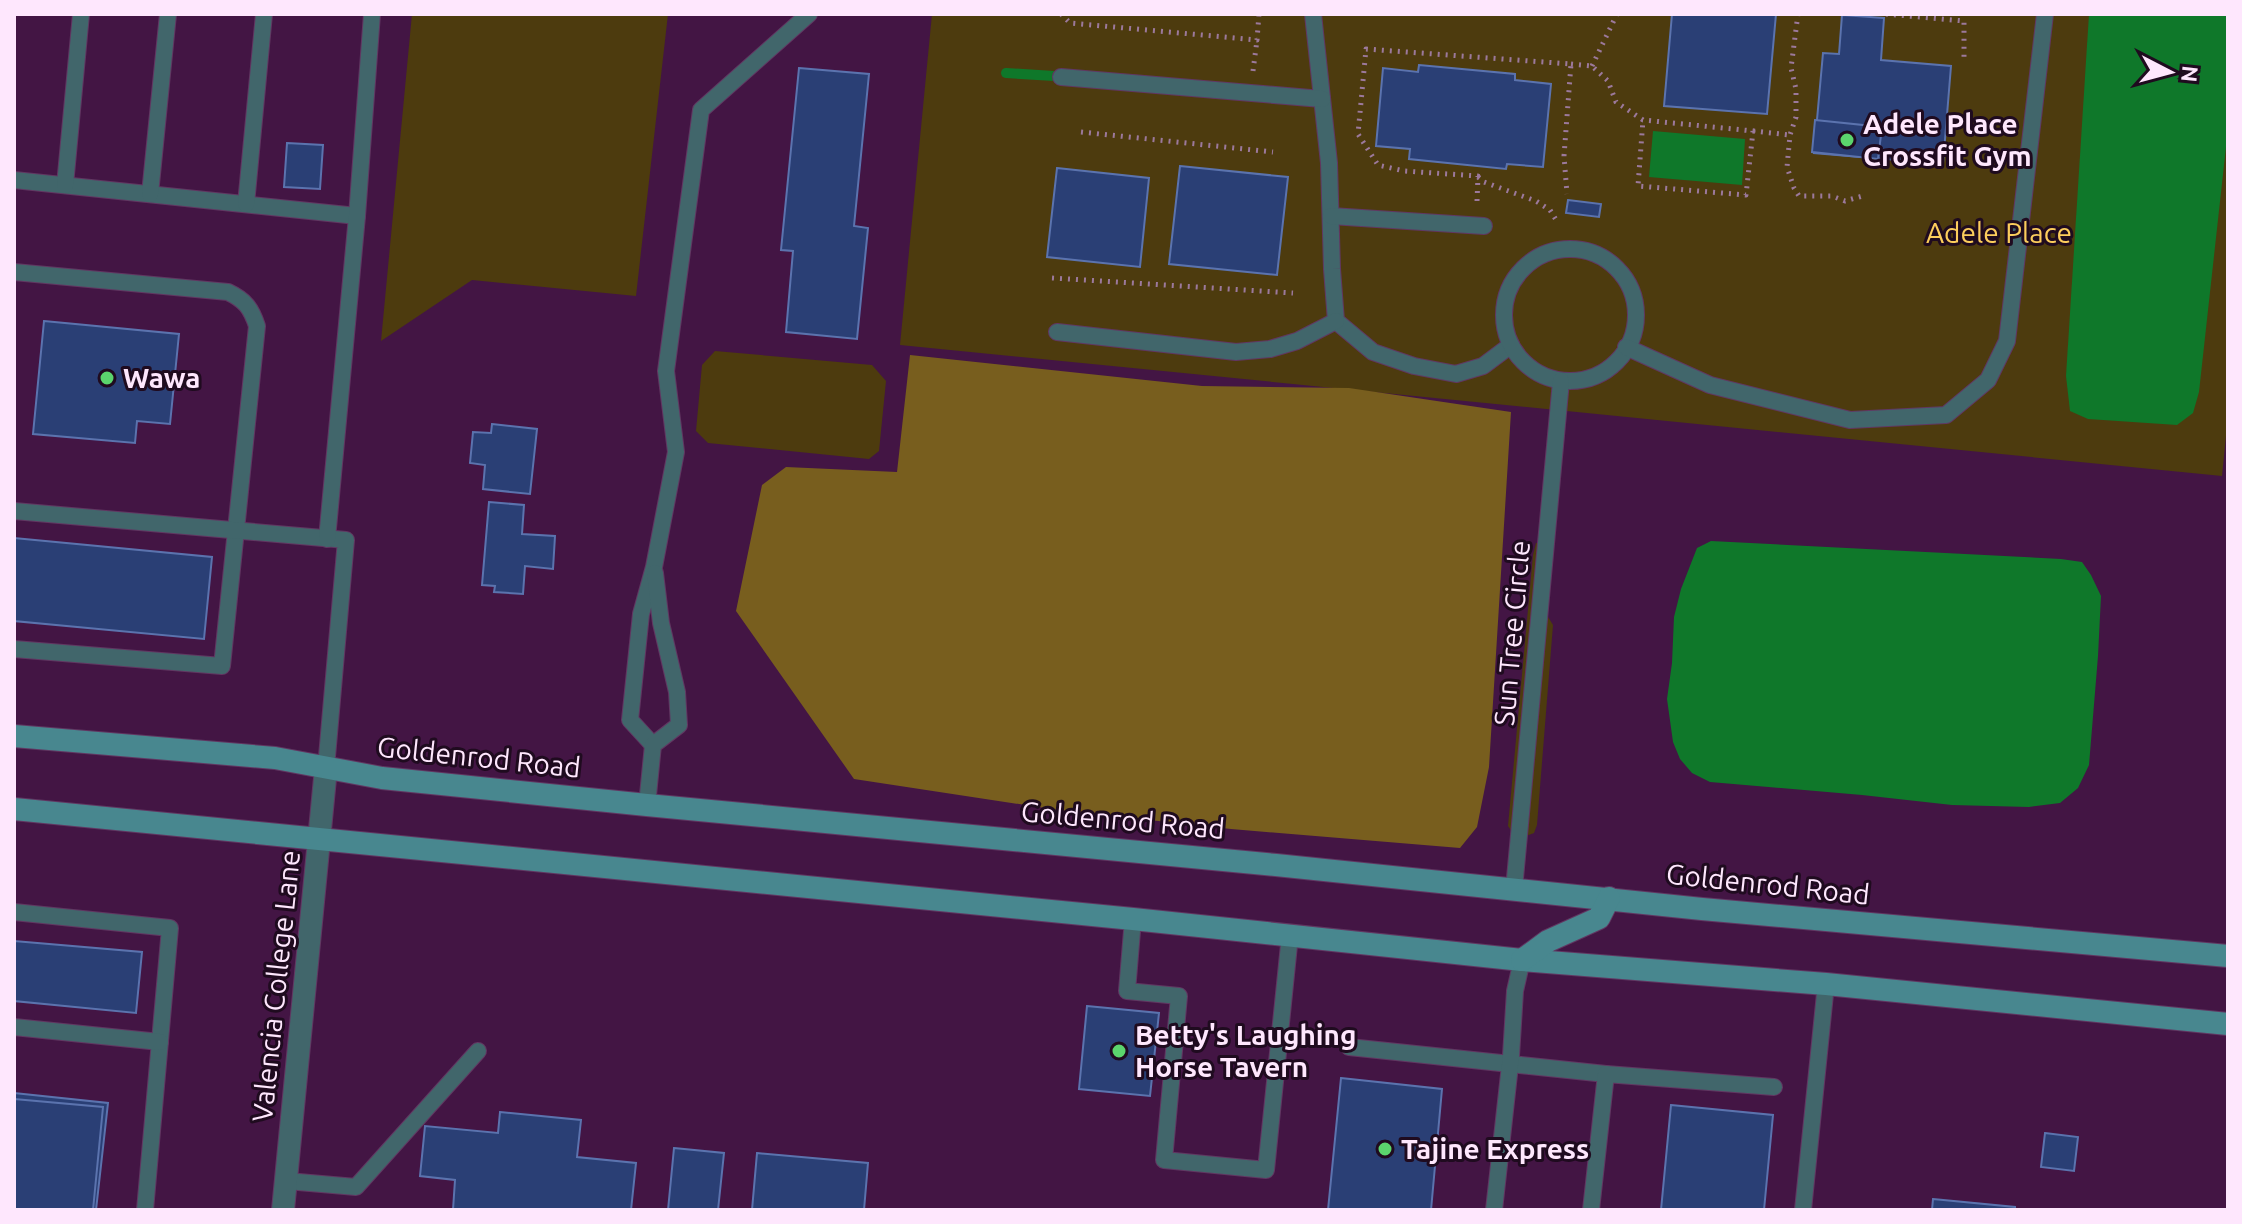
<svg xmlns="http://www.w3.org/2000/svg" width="2242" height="1224" font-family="Ubuntu,sans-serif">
<rect width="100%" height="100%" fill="#431544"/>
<g fill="#4d3b0e">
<polygon points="412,14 668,14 636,296 472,280 381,341"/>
<polygon points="932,14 2228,14 2228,416 2222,476 900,345"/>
<polygon points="715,351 872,365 886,381 879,451 869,459 708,443 696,431 702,365"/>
<polygon points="1536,543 1546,543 1545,612 1553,625 1537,825 1534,833 1526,836 1514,835 1508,826 1533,555"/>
</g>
<polygon fill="#785e1e" points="910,355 1202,386 1349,388 1511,412 1489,767 1477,827 1460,848 1231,829 1058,810 854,779 736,611 762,485 786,467 897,472"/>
<g fill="#0f782a">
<polygon points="2089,14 2228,14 2228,129 2199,392 2193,413 2177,425 2088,419 2070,411 2066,376"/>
<polygon points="1653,131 1745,139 1742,185 1649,177"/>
<polygon points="1711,541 2061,559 2082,562 2091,575 2101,596 2098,656 2089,765 2078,788 2060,803 2029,807 1952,805 1862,795 1710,782 1692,773 1680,759 1673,742 1667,699 1672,663 1674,617 1681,589 1697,548"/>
</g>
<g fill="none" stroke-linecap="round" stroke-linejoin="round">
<polyline stroke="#0f782a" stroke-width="10" points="1006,73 1054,76"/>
</g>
<g fill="#2a3f75" stroke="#5b73ae" stroke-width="2">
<polygon points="1672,14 1776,14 1767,114 1664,106"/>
<polygon points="1842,15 1884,18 1881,60 1951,66 1943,164 1814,153 1823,53 1839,54"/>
<polygon points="1419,65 1515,74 1515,80 1551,84 1543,167 1507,164 1506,169 1409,159 1410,149 1376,146 1383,68 1418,72"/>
<polygon points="799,68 869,74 854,226 868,228 857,339 786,332 793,251 781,250"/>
<polygon points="1815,120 1882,127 1878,159 1812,152"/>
<polygon points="287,143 323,145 320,189 284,187"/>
<polygon points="1180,166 1288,177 1277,275 1169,264"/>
<polygon points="1057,168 1149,178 1140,267 1047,257"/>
<polygon points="1568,200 1601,204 1599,217 1566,213"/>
<polygon points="44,321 179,334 170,424 137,421 135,443 33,434"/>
<polygon points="492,424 537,429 530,494 483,489 485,465 470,463 473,432 491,433"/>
<polygon points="489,502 524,505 522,534 555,536 553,569 525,566 523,594 494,592 495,586 482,585"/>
<polygon points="14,538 212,557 204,639 14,621"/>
<polygon points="14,941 142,952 136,1013 14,1001"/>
<polygon points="1087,1006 1159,1013 1150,1096 1079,1089"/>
<polygon points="1341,1078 1442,1089 1431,1210 1328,1210"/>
<polygon points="14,1093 108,1103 96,1210 14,1210"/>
<polygon points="14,1099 103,1107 93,1210 14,1210"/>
<polygon points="1671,1105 1773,1115 1764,1210 1661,1210"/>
<polygon points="500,1112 581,1120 577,1157 636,1163 631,1210 453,1210 455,1180 420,1176 425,1126 498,1133"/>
<polygon points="2045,1133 2078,1137 2074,1171 2041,1167"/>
<polygon points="674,1148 724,1153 718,1210 668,1210"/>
<polygon points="757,1153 868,1163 864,1210 752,1210"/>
<polygon points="1933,1199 2015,1207 2015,1210 1932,1210"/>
</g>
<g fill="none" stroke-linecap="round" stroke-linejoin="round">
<defs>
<g id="service">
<polyline points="1313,14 1329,163 1332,269 1336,321 1373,352 1414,366 1456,374 1483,366 1511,345"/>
<polyline points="1061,77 1322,99"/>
<polyline points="14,180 357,216"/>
<polyline points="65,185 81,14"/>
<polyline points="150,194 168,14"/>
<polyline points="246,204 264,14"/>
<polyline points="1331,216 1484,226"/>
<circle cx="1570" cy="315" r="66"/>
<path d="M 14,272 L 228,292 C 245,300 251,308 257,326 L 222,666 L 14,649"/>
<polyline points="1057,332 1236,352 1270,349 1297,341 1336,321"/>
<polyline points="1626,347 1710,385 1850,420 1946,415 1988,380 2007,341 2045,14"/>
<polyline points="14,511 346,540 326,768"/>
<polyline points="327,539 357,216 372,14"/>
<polyline points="653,745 630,720 641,614 654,567 676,452 666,371 701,110 809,14"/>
<polyline points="647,805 653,745 679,725 677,692 661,623 655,573"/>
<polyline points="1514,889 1561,381"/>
<polyline points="14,912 170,928 145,1210"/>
<polyline points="1133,919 1127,991 1179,996 1164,1160 1266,1170 1290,935"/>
<polyline points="14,1027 160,1042"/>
<polyline points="1349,1047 1606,1074"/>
<polyline points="287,1181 356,1187 478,1051"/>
<polyline points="1494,1210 1511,1056 1515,991 1522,960"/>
<polyline points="1591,1210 1606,1074 1774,1087"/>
<polyline points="1803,1210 1826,984"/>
</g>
<polyline id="tertiary" points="283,1210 326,768"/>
<g id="secondary">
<polyline points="14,736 275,758 382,778 647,805 1276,865 1702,909 2228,956"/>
<polyline points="14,809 1133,919 1522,960 1826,984 2228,1024"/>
<polyline points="1522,960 1548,941 1599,918 1609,898"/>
</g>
</defs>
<use href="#service" stroke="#613762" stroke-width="18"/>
<use href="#tertiary" stroke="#613762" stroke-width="24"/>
<use href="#secondary" stroke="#613762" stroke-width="24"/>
<g stroke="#9c799c" stroke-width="5" stroke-dasharray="2 6" stroke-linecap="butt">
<polyline points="1061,14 1070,23 1257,40 1259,14"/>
<polyline points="1798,14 1791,68 1796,89 1796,117 1790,135 1787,167 1794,188 1799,196 1832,196 1845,201 1866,195"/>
<polyline points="1886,14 1964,21 1964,59"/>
<polyline points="1571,64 1592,66 1608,81 1616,102 1643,120 1753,131 1746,195 1638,186 1643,120"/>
<polyline points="1592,66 1617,14"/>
<polyline points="1253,71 1257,40"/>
<polyline points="1753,131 1790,135"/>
<polyline points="1081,132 1273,152"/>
<polyline points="1478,177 1484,182 1536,201 1550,210 1558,223"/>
<polyline points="1477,201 1478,176 1404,171 1378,165 1358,134 1366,49 1571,64 1564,156 1567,194"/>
<polyline points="1052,278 1293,293"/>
</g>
<use href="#service" stroke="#41666b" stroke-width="16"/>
<use href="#tertiary" stroke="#41666b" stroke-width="22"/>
<use href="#secondary" stroke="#48878f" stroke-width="22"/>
</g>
<g fill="#5bd56d" stroke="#1f0b1f" stroke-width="3">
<circle cx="1847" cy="140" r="8"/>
<circle cx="107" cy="378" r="8"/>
<circle cx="1119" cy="1051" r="8"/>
<circle cx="1385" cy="1149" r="8"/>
</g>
<g text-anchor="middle" stroke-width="6" stroke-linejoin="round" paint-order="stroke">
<g font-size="28" font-weight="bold" fill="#fee7fd" stroke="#1f0b1f" text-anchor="start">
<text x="1863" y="134">Adele Place<tspan x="1863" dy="32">Crossfit Gym</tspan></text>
<text x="123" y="388">Wawa</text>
<text x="1135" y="1045">Betty's Laughing<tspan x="1135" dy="32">Horse Tavern</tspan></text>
<text x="1401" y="1159">Tajine Express</text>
</g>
<g font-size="28" fill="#fccd5c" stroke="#1f0b1f">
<text x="1999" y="243">Adele Place</text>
</g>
<g font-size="28" fill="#fee7fd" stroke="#1f0b1f">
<text transform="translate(1512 633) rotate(-85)" y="10">Sun Tree Circle</text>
<text transform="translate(479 757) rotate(6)" y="10">Goldenrod Road</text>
<text transform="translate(1123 820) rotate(5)" y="10">Goldenrod Road</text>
<text transform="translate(1768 884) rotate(6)" y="10">Goldenrod Road</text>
<text transform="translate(276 986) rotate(-84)" y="10">Valencia College Lane</text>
</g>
</g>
<rect width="2242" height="1224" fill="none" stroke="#fee7fd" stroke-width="32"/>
<g transform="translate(2170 72) rotate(96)" stroke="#1f0b1f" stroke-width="6" paint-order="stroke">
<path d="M0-6L14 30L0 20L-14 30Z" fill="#fee7fd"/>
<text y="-12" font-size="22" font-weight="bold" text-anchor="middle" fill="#fee7fd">N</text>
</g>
</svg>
